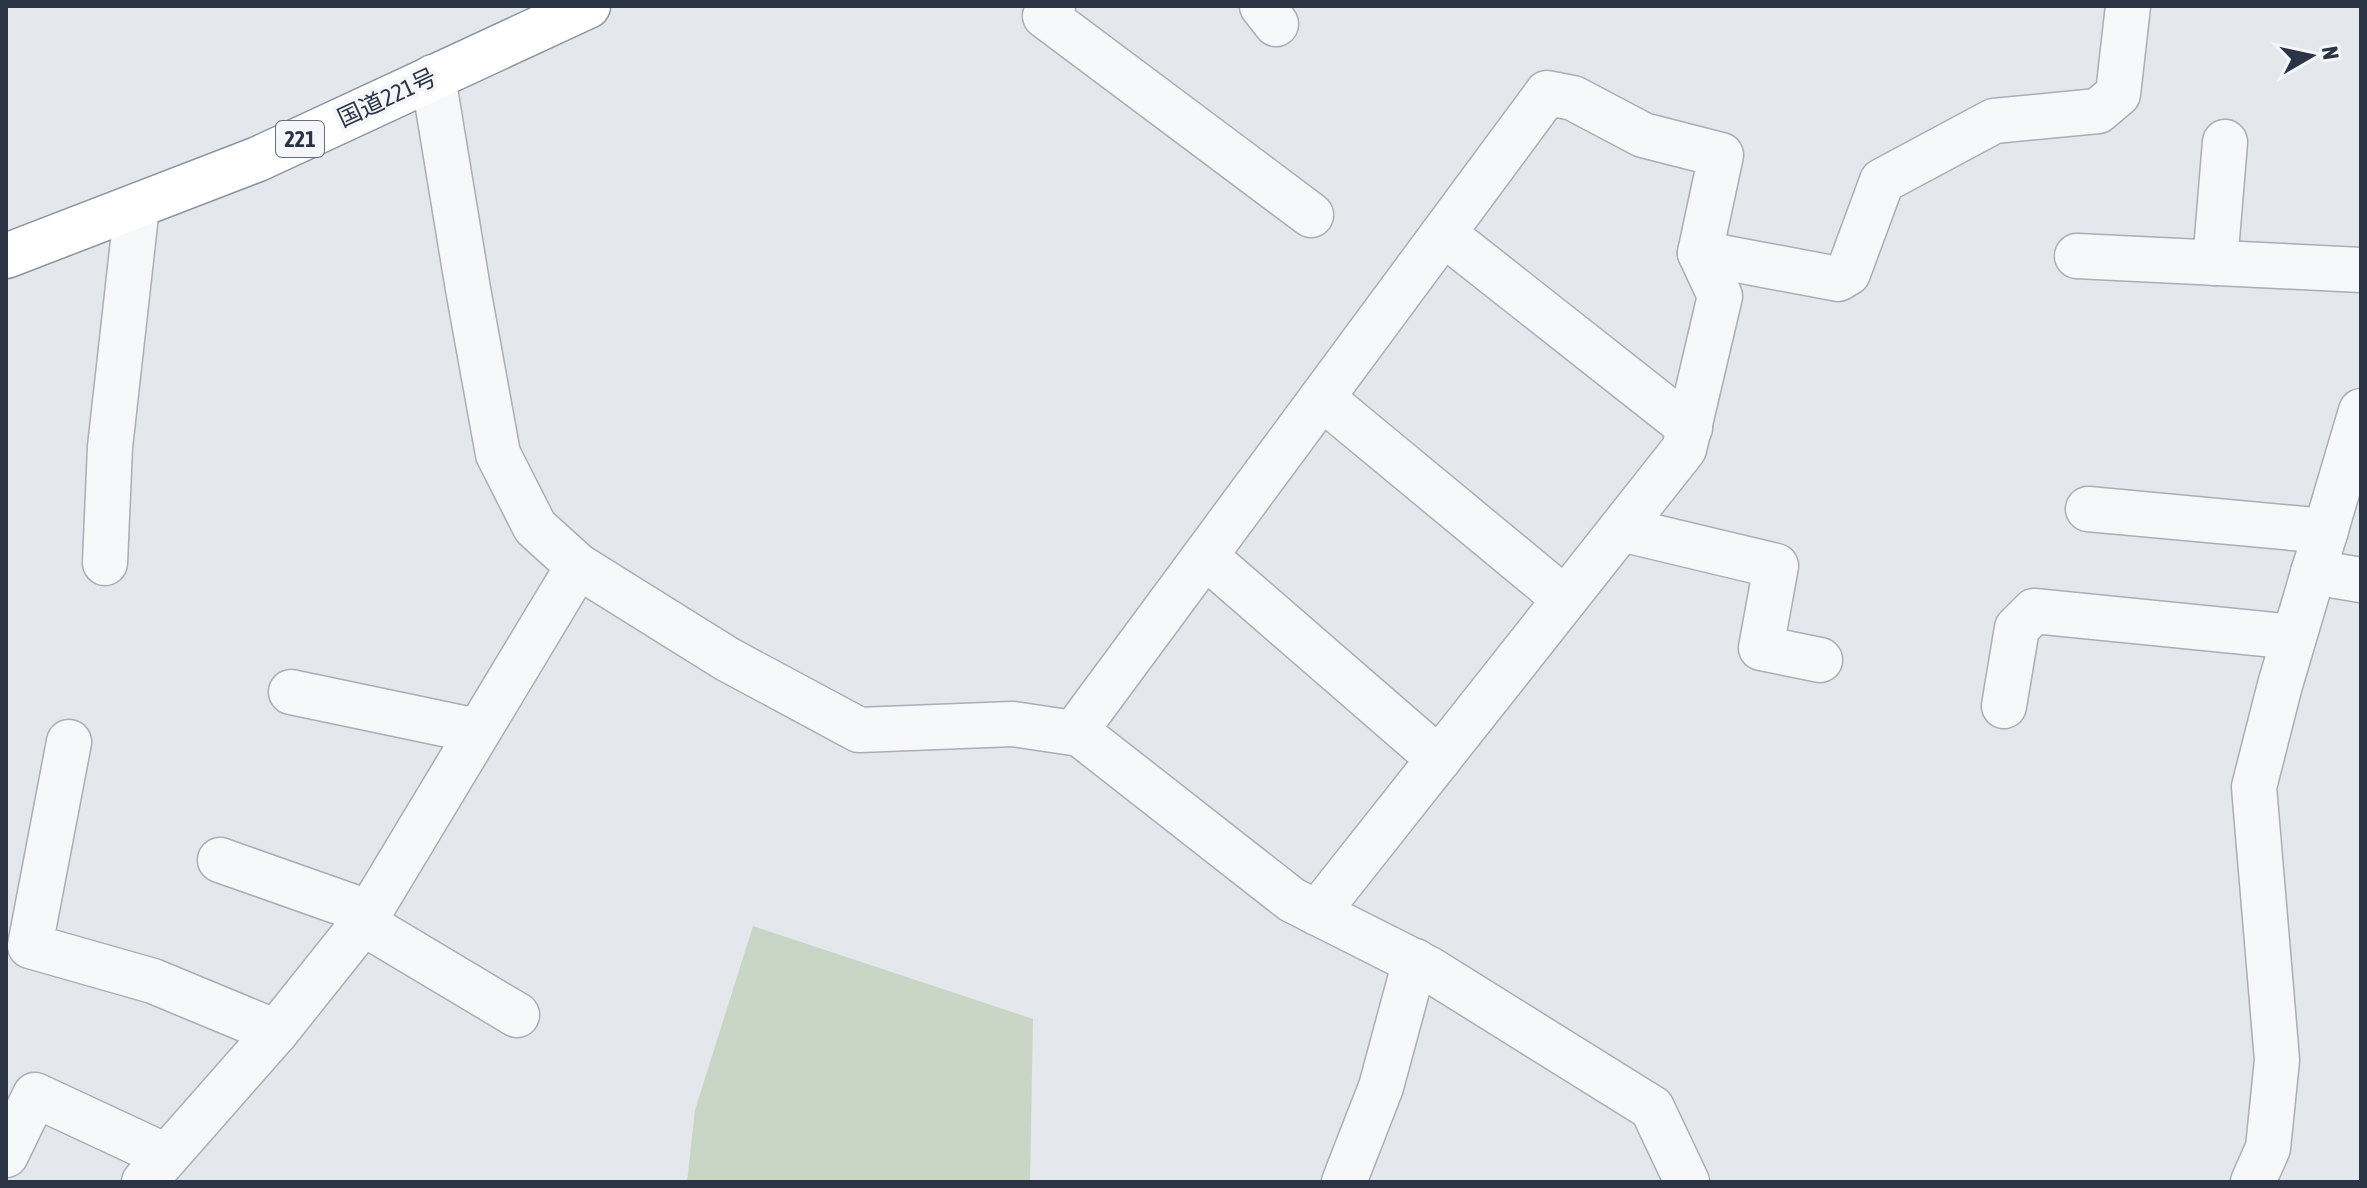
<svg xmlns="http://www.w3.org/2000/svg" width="2367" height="1188" font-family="'Asap Condensed','Noto Sans JP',sans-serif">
<rect width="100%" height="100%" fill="#e4e7ec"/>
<polygon fill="#c9d6c5" points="753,926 1033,1019 1030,1182 687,1182 695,1110"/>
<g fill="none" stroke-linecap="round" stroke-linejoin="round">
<defs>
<g id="minor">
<polyline points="1053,6 1045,16 1311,215"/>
<polyline points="1262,6 1276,24"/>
<polyline points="433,77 468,289 498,454 535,527 578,566 727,659 859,730 1013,724 1080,734 1292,900 1429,969 1652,1108 1687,1182"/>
<polyline points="1444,234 1690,428"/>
<polyline points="1700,253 1838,279 1848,273 1882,181 1994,121 2098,111 2118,94 2128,6"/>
<polyline points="2077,256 2361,270"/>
<polyline points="2215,263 2225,142"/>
<polyline points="1322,398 1565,599"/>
<polyline points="2088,509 2326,531"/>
<polyline points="1621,529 1776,566 1761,648 1820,660"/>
<polyline points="1205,556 1439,759"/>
<polyline points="105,563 110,447 137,206"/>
<polyline points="2313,572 2361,580"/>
<polyline points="291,692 477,731"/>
<polyline points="2004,706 2017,628 2034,611 2294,637"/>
<polyline points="1074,733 1547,93 1573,98 1643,135 1721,155 1700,253 1720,296 1684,449 1317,913"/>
<polyline points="69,742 30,946 153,981 276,1032"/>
<polyline points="220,860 370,913"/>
<polyline points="363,923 517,1015"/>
<polyline points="6,1155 35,1095 166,1156"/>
<polyline points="144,1182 276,1032 363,923 578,566"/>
<polyline points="1344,1182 1381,1087 1415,961"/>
<polyline points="2253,1182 2268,1148 2277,1060 2254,787 2280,685 2361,411"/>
</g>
<polyline id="highway" points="6,256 258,159 588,6"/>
</defs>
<use href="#minor" stroke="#a9aeb7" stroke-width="47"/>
<use href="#highway" stroke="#8b94a3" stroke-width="47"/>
<use href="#minor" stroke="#f7f8fa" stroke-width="44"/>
<use href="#highway" stroke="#fff" stroke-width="44"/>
</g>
<g text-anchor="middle" stroke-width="8" stroke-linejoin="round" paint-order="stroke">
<rect fill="#f4f6f9" stroke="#676e7b" stroke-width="2" x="276" y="121" width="48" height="36" rx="6"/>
<g font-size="22" font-weight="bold" fill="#2b3445">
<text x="300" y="147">221</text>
</g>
<g font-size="24" fill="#2b3445" stroke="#f4f6f9">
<text transform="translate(387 98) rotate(-25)" y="8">国道221号</text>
</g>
</g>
<rect width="2367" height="1188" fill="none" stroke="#2b3445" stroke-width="16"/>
<g transform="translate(2311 56) rotate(81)" stroke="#f4f6f9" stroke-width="6" paint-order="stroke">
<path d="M0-6L14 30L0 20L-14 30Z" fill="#2b3445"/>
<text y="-12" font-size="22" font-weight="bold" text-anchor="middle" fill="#2b3445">N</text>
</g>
</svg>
